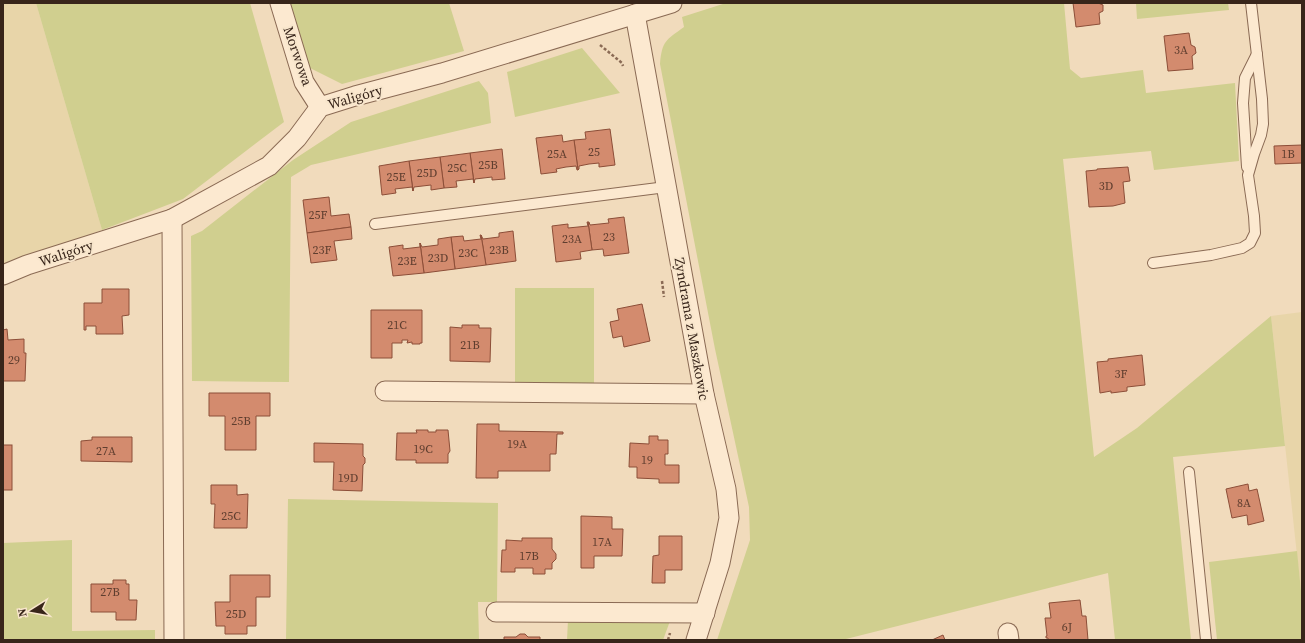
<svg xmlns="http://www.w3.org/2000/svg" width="1305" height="643" font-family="'Source Serif 4',serif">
<rect width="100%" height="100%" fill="#f1dbbc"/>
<g fill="#e8d5a9">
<polygon points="3,3 36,3 102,230 3,267"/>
<polygon points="1302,312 1302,601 1271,316"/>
</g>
<g fill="#d0cf8f">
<polygon points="36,3 250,3 284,122 183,199 102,230"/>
<polygon points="281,3 449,3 464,51 342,84 298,62"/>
<path d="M 726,3 L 1064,3 L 1070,69 L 1081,78 L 1143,70 L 1146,93 L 1235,83 L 1239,161 L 1154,170 L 1151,151 L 1063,159 L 1094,457 L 1137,428 L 1271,316 L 1285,446 L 1173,457 L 1191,640 L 1115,640 L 1108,573 L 842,640 L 717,640 L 750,540 L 749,507 L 715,349 L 660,64 C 662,41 666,40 684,27 L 682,17 Z"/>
<polygon points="1136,3 1228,3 1229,10 1137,19"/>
<polygon points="582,48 620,93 515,117 507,72"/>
<polygon points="479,81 488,93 491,123 311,165 291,177 289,382 192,381 191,236 202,231 293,160 351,122"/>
<rect x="515" y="288" width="79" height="95"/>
<polygon points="288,499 498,503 497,602 478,602 479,640 286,640"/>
<polygon points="72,540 72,631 155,630 155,640 3,640 3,543"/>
<polygon points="1297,551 1302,601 1302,640 1217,640 1209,562"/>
<polygon points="568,620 670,621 663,640 567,640"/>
</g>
<g fill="#d38b6e" stroke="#8c4e38">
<polygon points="1073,3 1098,3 1103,5 1103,11 1099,13 1100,24 1076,27"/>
<polygon points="1189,33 1191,45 1195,47 1196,53 1192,56 1193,69 1168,71 1164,36"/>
<polygon points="610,129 615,165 599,167 599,163 589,164 579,166 579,169 578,170 574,140 586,139 585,132"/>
<polygon points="562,135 563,142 574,140 578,170 577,170 576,166 566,167 556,169 557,172 541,174 536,138"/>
<polygon points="1302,145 1302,163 1275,164 1274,146"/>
<polygon points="502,149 505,179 492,180 492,177 475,179 474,183 470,153"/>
<polygon points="470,153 474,183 473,179 456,181 457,187 444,188 440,157"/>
<polygon points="440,157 444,188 431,190 431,185 414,187 413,191 409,161"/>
<polygon points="409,161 413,191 412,187 395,189 396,193 382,195 379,166"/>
<polygon points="1128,167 1130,181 1123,182 1125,203 1113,206 1089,207 1086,171 1097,170 1097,169"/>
<polygon points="329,197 331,216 349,214 351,227 307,233 303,200"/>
<polygon points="624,217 629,253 604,256 603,249 592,250 588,222 589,222 590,225 609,223 608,219"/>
<polygon points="587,222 588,222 592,250 580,252 581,259 556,262 552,226 568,224 568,228 588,226"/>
<polygon points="351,227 352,239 334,241 337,260 311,263 307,233"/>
<polygon points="513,231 516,261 486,265 481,235 483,239 499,237 499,233"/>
<polygon points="480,235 481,235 486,265 455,269 451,237 463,236 464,241 481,239"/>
<polygon points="451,237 455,269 424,273 420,243 422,247 438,245 438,239"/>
<polygon points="420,243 424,273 393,276 389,247 403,245 403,249 420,247"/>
<polygon points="102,289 129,289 129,315 122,316 123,334 96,334 96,326 86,326 86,330 84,330 84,303 102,303"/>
<polygon points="642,304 650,341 624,347 622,336 613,338 610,322 619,320 617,309"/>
<polygon points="371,310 422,310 422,343 420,343 420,344 412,344 412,342 407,343 408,340 402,340 402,343 392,343 392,358 371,358"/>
<polygon points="462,325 479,325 479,328 491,328 490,362 450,361 450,327 462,328"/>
<polygon points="7,329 8,340 24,339 24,353 26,353 25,381 3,381 3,330"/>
<polygon points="1142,355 1145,385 1127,387 1127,391 1111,393 1111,391 1100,393 1097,362 1108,361 1108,359"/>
<polygon points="209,393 270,393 270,416 256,416 256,450 225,450 225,416 209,416"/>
<polygon points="477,424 499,424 499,431 563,432 563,434 557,434 556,454 550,454 550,471 498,471 498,478 476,478"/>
<polygon points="416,430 428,430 428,432 436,432 436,430 448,430 450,451 448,454 448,463 416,463 416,460 396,460 397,433 417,433"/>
<polygon points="649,436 658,436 658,440 668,440 668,454 665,454 665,465 679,465 679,483 659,483 659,479 637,478 637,467 629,467 630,443 649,444"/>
<polygon points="92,437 132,437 132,462 81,461 81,441 92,440"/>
<polygon points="314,443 363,444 363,456 365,458 365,463 363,465 362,491 333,490 334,462 314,462"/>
<rect x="3" y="445" width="9" height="45"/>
<polygon points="1248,484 1249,491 1257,489 1264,521 1248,525 1247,515 1232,518 1226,489"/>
<polygon points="211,485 237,485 237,495 248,494 247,528 214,528 215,504 211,504"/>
<polygon points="581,516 612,517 612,529 623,529 622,556 594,556 594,568 581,568"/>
<polygon points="659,536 682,536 682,570 665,570 665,583 652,583 653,556 659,555"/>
<polygon points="522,538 552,538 552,549 556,554 556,559 552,563 552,569 545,569 545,574 533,574 533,568 515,568 515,572 501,572 502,550 506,550 506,540 522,541"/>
<polygon points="230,575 270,575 270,597 256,597 256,626 247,626 247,634 225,634 225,626 216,626 215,602 230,602"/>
<polygon points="113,580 126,580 126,584 129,584 129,600 137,600 136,620 116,620 116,612 91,612 91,584 113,584"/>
<polygon points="1080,600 1082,616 1086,616 1088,640 1048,640 1048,638 1046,638 1046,636 1047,636 1045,618 1051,618 1049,603"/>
<polygon points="520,634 525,634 528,637 540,637 540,640 504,640 504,637 516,637"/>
<polygon points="943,635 945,640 932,640"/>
</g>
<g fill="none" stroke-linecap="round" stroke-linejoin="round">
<defs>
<g id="service">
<polyline points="1247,167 1243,103 1245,78 1257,54"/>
<polyline points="375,224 666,187"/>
<polyline points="1153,263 1211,255 1242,248 1250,243 1255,233 1254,216 1248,175 1254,154 1261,135 1263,124 1262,99 1251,3"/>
<polyline points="1189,472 1206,640"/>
</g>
<g id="minor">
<polyline points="280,3 304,82 320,107"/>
<polyline points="635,14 704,394 726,489 729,518 720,563 696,640"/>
<polyline points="172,219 174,640"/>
<polyline points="3,275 27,265 172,219 269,166 297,138 320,107 355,96 442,73 672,3"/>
<polyline points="385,391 704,394"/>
<polyline points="496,612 705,613"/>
<polyline points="1008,633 1009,640"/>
</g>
</defs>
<use href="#service" stroke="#8a6a54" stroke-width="12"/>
<use href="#minor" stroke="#8a6a54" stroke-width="21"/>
<g stroke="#8a6a54" stroke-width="2.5" stroke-dasharray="3 2" stroke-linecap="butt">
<polyline points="600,45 622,63 623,66"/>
<polyline points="662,281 664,297"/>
<polyline points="668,640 670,633"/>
</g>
<use href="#service" stroke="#fce9d0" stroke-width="10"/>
<use href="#minor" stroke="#fce9d0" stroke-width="19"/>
</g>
<g text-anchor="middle" stroke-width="4" stroke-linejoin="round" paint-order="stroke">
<g font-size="12" fill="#5f3e2f">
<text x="1181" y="54">3A</text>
<text x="594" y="156">25</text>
<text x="557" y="158">25A</text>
<text x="1288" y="158">1B</text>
<text x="488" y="169">25B</text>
<text x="457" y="172">25C</text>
<text x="427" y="177">25D</text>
<text x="396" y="181">25E</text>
<text x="1106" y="190">3D</text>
<text x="318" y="219">25F</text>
<text x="609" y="241">23</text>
<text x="572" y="243">23A</text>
<text x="322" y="254">23F</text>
<text x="499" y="254">23B</text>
<text x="468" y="257">23C</text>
<text x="438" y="262">23D</text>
<text x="407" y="265">23E</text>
<text x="397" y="329">21C</text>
<text x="470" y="349">21B</text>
<text x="14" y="364">29</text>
<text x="1121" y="378">3F</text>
<text x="241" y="425">25B</text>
<text x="517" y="448">19A</text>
<text x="423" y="453">19C</text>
<text x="106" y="455">27A</text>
<text x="647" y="464">19</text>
<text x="348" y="482">19D</text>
<text x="1244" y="507">8A</text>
<text x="231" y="520">25C</text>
<text x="602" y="546">17A</text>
<text x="529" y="560">17B</text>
<text x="110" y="596">27B</text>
<text x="236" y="618">25D</text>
<text x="1067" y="631">6J</text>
</g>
<g font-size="14" fill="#38251a" stroke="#f8e6cc">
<text transform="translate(298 56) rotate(71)" y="5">Morwowa</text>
<text transform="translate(355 97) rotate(-16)" y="5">Waligóry</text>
<text transform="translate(66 253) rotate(-18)" y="5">Waligóry</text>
<text transform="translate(692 329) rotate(80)" y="5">Zyndrama z Maszkowic</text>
</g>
</g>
<rect width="1305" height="643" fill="none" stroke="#38251a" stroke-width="8"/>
<g transform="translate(32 611) rotate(259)" stroke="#f8e6cc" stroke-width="3" paint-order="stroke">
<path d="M0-3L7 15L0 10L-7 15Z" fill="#38251a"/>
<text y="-6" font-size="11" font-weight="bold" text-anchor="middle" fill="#38251a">N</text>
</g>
</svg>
